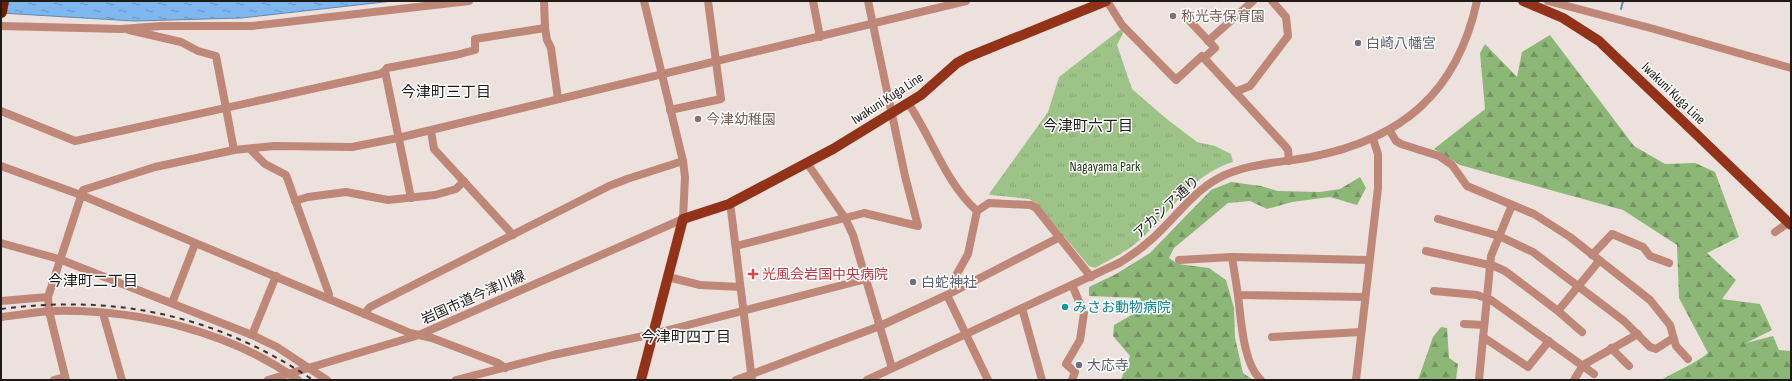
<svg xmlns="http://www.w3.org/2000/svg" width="1792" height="381" font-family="'Sofia Sans Condensed','Noto Sans JP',sans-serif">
<defs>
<pattern id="forest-firs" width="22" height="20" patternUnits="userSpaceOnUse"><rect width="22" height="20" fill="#8db777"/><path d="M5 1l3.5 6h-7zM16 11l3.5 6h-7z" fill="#739461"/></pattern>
<pattern id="park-tufts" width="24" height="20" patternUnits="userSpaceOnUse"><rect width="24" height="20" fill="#9dc389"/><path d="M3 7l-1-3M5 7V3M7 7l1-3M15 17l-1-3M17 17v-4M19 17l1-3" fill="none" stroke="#87a776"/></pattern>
<pattern id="water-ripples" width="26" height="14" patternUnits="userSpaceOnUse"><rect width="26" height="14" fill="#7fb8ef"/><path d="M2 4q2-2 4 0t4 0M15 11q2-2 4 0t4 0" fill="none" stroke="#6795c1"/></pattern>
</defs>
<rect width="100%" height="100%" fill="#ece1dd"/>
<g fill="url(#forest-firs)">
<path d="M 1550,35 L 1634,146 L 1665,164 L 1695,163 L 1715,172 L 1739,237 L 1707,253 L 1736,280 L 1722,299 L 1760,304 L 1772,330 L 1746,343 L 1773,336 L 1779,350 L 1791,351 L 1791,380 L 1661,380 C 1676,371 1695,364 1708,353 L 1679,298 L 1677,245 L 1623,210 L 1460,165 L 1434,149 L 1485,109 L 1480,53 L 1485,44 L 1517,77 L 1522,52 Z"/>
<polygon points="1360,177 1366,188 1357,205 1330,197 1292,202 1267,209 1250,201 1228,203 1174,248 1169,258 1178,264 1209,268 1226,280 1234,308 1235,338 1243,373 1253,380 1099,380 1121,380 1130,356 1113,336 1114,325 1144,308 1140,298 1089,296 1089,287 1116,274 1150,253 1211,190 1231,182 1261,186 1278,191 1320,192 1340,189"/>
<polygon points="1441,327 1447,328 1449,358 1458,364 1456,380 1418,380 1433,337"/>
</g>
<path fill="url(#park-tufts)" d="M 1121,29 L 1124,31 L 1117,45 L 1132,89 L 1168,120 L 1197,142 L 1215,146 L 1231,154 L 1233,162 C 1195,173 1173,208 1146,234 C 1132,249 1113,258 1095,268 L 1089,266 L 1036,203 L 1029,199 L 991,195 L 989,194 L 1048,112 L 1059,77 Z"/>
<polygon fill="url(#water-ripples)" stroke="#6289ae" points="1,1 393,1 241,18 134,21 1,13"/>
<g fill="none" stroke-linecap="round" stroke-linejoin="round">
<polyline stroke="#6289ae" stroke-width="2" points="1621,9 1623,1"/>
<g stroke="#be8778" stroke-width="8">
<polyline points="544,1 545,28 547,40 551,48 558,99"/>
<polyline points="813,1 820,37"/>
<polyline points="1107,1 1122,25 1176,80 1202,56 1285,146 1288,150 1289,161"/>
<polyline points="1548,1 1654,29 1791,68"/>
<polyline points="1186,17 1215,48 1204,58"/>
<polyline points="1,26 121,29 161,26 252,26 469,1"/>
<polyline points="129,30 181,42 198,51 216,56 234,150"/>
<polyline points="1208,41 1253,1"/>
<polyline points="385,71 411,198"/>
<polyline points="1235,92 1250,86 1288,36 1286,17 1272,1"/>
<path d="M 908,103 C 932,138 945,182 977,211"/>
<polyline points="670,110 721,99 708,1"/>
<polyline points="1,111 75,141 380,74 385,71 387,68 456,55 475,50 475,39 545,28"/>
<polyline points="431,131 434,149 513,235"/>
<polyline points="1390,131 1396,141 1401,144 1439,156 1452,165 1467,186 1534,214 1570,237 1650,300 1670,325 1676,346 1688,359"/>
<polyline points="250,149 265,164 286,175 329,294 328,298"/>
<polyline points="807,163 845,218 853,235 892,368"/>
<polyline points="1,166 81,195 410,333 432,338 498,363 505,368"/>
<polyline points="295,201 308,197 346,192 388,200 435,195 456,189 464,181"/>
<polyline points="729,204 731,210 752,380"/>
<polyline points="1438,219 1499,236 1533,252 1624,321 1650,347 1656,349 1673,338"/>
<polyline points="1775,232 1788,223"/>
<polyline points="1,243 59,259 252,335 277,347 327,380"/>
<polyline points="736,246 864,213 918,226 905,176 868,1"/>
<polyline points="1426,251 1494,266 1505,271 1558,311 1582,332"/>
<polyline points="1592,255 1612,234 1643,247 1650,256 1669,263"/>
<polyline points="1232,257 1238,295 1365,297"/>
<polyline points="1179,260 1232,257 1369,260"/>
<polyline points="668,277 700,285 740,287"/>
<polyline points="954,291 953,281 968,254 977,211 989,203 1031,205 1036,208 1091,277"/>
<polyline points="1434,291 1477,295 1491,300 1594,374"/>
<polyline points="947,295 988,380"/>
<path d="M 1238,295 C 1241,319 1243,364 1261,380"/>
<polyline points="1,301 48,297"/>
<polyline points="172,303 195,244"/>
<polyline points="1022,308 1042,380"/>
<polyline points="1558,311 1599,261"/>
<polyline points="104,313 104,317 122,380"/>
<polyline points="364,314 370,307 609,186 627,179 683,161"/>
<path d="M 1,317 C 18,315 35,312 53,311 C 137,309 229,331 298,380"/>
<polyline points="1464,324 1484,325"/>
<polyline points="252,335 276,276"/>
<polyline points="1272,337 1361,332"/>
<polyline points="1483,337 1528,367 1549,341"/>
<polyline points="1611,348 1629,366"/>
<polyline points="54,380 65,377"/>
<polyline points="66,380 49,311 48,297 83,190 155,167 234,150 274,146 352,147 398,138 966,1"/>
<polyline points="268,380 419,335 683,219 685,177 683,161 644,1"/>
<polyline points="456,380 553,355 653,334 866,279"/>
<polyline points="736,380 880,326 947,295 1060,237"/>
<path d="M 867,380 L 1119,263 C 1131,256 1142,248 1153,238 C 1174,219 1192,193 1217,179 C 1245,163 1280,163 1311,157 C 1402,139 1457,93 1477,1"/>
<polyline points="1072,380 1075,372 1066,364 1080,340 1084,313 1072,285"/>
<polyline points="1356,380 1378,188 1378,154 1373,139"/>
<polyline points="1479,380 1491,256 1512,205"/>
<polyline points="1574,380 1583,365 1638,334"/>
</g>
<g stroke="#923219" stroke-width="10">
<polyline points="1523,1 1563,18 1599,41 1791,225"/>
<polyline points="641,380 683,219 729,204 833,149 921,95 957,63 968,57 1106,1"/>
</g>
<polyline stroke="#751c02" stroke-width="12" points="1,12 3,1"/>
<path stroke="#383431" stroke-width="2" stroke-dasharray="5 5" stroke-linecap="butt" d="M 1,309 C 116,294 216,315 313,380"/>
</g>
<g fill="#8d6e63" stroke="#fff" stroke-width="1.5">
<circle cx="1173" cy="16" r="4"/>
<circle cx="698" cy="119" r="4"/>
</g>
<g fill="#6b7280" stroke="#fff" stroke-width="1.5">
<circle cx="1358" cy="43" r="4"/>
<circle cx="913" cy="282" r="4"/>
<circle cx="1079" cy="365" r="4"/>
</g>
<path fill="#e0444e" stroke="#fff" stroke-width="1.5" d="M751 268h4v4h4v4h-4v4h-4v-4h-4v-4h4z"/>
<circle fill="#0f9aa8" stroke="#fff" stroke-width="1.5" cx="1065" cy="307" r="4"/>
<g text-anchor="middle" stroke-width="3" stroke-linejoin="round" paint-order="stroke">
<g font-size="14" fill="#785e54" stroke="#fff" text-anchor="start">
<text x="1181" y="21">称光寺保育園</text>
<text x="706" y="124">今津幼稚園</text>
</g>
<g font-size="14" fill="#5b616d" stroke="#fff" text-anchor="start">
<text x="1366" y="48">白崎八幡宮</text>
<text x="921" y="287">白蛇神社</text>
<text x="1087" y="370">大応寺</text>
</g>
<g font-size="14" fill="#1d1a18" stroke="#fff">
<text transform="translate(1674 93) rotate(44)" y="5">Iwakuni Kuga Line</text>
<text transform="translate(887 98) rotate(-33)" y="5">Iwakuni Kuga Line</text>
<text transform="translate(1166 207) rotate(-43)" y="5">アカシア通り</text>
<text transform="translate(473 297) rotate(-24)" y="5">岩国市道今津川線</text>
</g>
<g font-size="14" fill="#1d380a" stroke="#fff">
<text x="1105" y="171">Nagayama Park</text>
</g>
<g font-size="14" fill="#be3a42" stroke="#fff" text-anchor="start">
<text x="762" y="279">光風会岩国中央病院</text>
</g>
<g font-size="14" fill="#0d838f" stroke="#fff" text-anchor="start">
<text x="1073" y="312">みさお動物病院</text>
</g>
<g font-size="15" fill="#1d1a18" stroke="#fff">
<text x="446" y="97">今津町三丁目</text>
<text x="1088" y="131">今津町六丁目</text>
<text x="93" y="286">今津町二丁目</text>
<text x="686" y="342">今津町四丁目</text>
</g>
</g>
<rect width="1792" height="381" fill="none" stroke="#1d1a18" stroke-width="4"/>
</svg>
